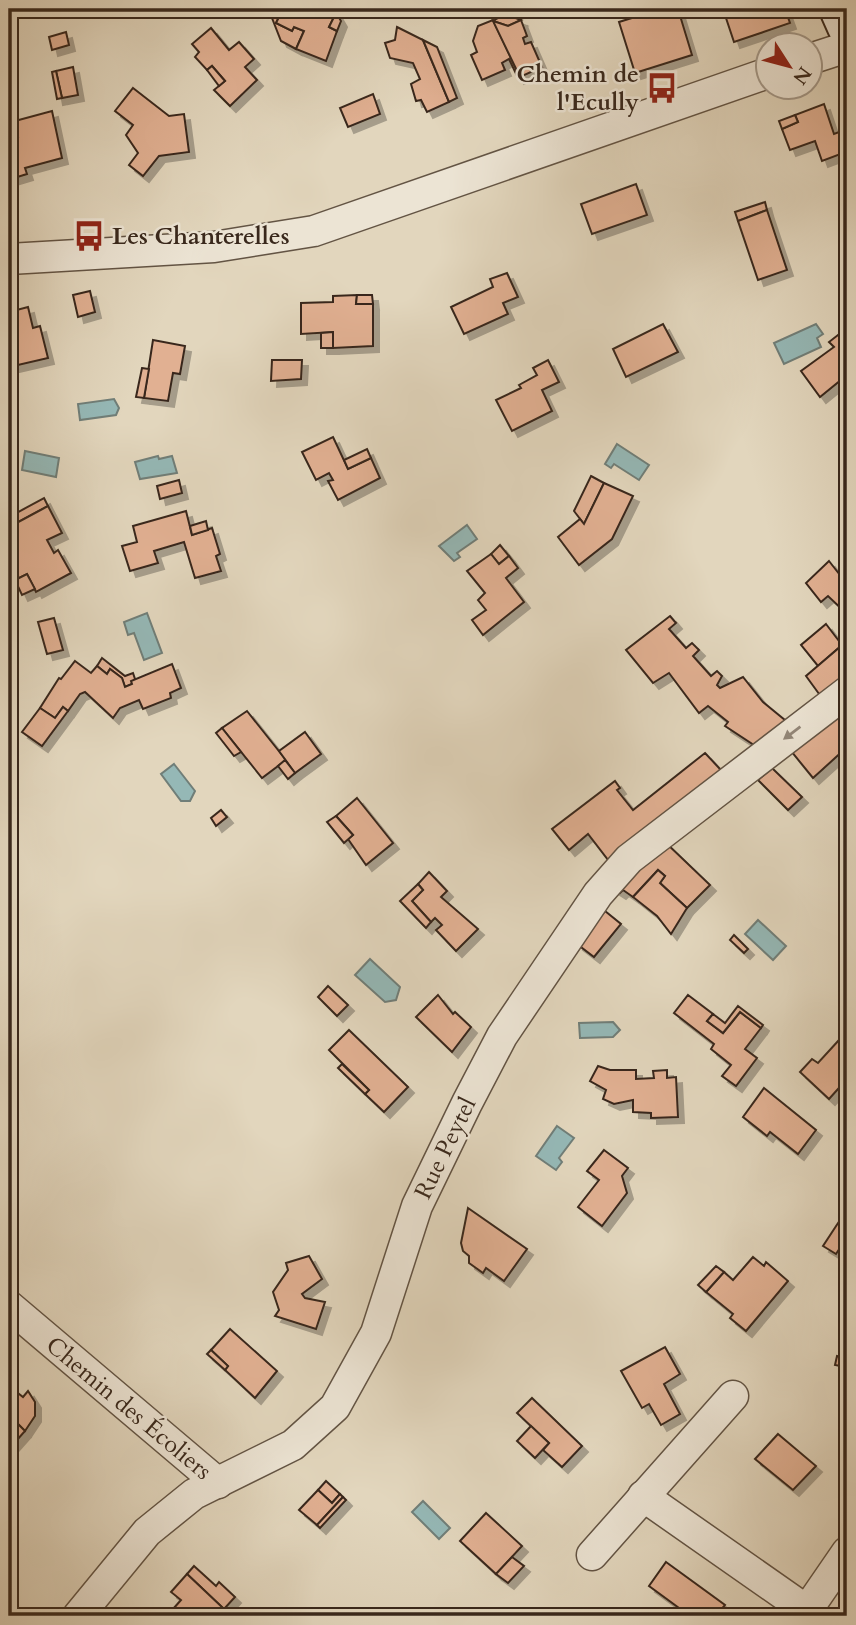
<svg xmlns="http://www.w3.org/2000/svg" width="856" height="1625" font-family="Cardo,serif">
<defs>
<filter id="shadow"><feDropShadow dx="6" dy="6" stdDeviation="0" flood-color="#0004"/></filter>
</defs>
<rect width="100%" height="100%" fill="#e2d6bd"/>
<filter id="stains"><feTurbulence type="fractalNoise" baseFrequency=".00286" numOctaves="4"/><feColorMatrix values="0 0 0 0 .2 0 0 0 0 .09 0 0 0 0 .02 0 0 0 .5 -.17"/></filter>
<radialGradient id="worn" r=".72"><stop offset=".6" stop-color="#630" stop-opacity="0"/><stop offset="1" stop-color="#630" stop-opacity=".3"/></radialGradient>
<g fill="#95b8b6" stroke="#707e78" stroke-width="2">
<polygon points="816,324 823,334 817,338 821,347 784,364 774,343"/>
<polygon points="114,399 119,408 116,415 80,420 78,404"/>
<polygon points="617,444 649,465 639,480 614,464 611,468 605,464"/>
<polygon points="25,451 59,458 56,477 22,470"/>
<polygon points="158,456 159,459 172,456 177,473 140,479 135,462"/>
<polygon points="467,525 477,539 457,553 460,557 454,561 439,546"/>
<polygon points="147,613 162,653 144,660 134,633 128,635 124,622"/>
<polygon points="174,764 195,791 190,801 181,801 161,774"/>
<polygon points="758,920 786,946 773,960 745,934"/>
<polygon points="370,959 400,987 396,1000 385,1002 355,975"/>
<polygon points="613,1022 620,1030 613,1037 580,1038 579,1023"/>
<polygon points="557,1126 574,1138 559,1158 562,1162 556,1170 536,1156"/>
<polygon points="423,1501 450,1528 439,1539 412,1512"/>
</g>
<g fill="#e1b092" stroke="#39281c" stroke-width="2" filter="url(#shadow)">
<polygon points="275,9 283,9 276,23 292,31 294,27 304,31 296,49 281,41 272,18"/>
<polygon points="283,9 322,9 335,15 329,27 337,31 326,61 296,49 304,31 294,27 292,31 276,23"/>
<polygon points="334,9 341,21 337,31 329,27 335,15 322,10"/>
<polygon points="661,9 678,9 692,55 635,73 619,22"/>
<polygon points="723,9 785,9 790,23 734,42"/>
<polygon points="505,14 521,20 508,26 493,21"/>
<polygon points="493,20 520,77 518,78 509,59 502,63 505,70 482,80 471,55 477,52 473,41 478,26"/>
<polygon points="521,20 527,36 523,38 525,44 531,42 542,67 520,77 493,21 508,26"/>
<polygon points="397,27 423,40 449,102 427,112 421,100 416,101 411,84 420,79 413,63 390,58 385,43 395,40"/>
<polygon points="211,28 229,50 239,42 254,59 245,67 257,80 230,106 214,90 225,81 212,66 207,70 195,57 199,52 192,44"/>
<polygon points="66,32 69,45 52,50 49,37"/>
<polygon points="423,40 437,47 457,98 449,102"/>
<polygon points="212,66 225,81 219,86 207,70"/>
<polygon points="73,67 78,95 62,98 56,71"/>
<polygon points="56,71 62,98 57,99 52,72"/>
<polygon points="133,88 169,116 184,114 189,152 159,156 143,176 129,165 138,153 126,135 133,125 115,111"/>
<polygon points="373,94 380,114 348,127 340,108"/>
<polygon points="824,104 834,134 839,132 846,152 822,161 815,141 790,150 782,129 798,122 795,115"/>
<polygon points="52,111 62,158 25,168 27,174 11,179 9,139 18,137 15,121"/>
<polygon points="795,115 798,122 782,129 779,121"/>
<polygon points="636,184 647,215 592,234 581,204"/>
<polygon points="765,202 767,210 738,221 735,212"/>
<polygon points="767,210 787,270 758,280 738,221"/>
<polygon points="507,273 518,297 503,303 508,314 464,334 451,307 493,287 490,279"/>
<polygon points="90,291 95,312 78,317 73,295"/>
<polygon points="357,295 356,304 373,304 373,346 333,348 333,332 301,334 301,303 333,302 333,296"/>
<polygon points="357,295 372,295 373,304 356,304"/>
<polygon points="28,307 33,328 40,326 48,358 9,367 9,371 9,312"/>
<polygon points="663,324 678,352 626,377 613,349"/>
<polygon points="847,328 847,375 820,397 801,371 834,347 829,342"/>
<polygon points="333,332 333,348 321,348 321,333"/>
<polygon points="153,340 185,346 180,374 173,373 168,401 144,398"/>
<polygon points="272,360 302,360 301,379 271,381"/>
<polygon points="548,360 559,382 542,390 552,411 512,431 496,400 521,388 519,385 537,375 533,368"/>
<polygon points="142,368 149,369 144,398 136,397"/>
<polygon points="333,437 348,469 371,458 380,478 338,500 328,481 333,480 329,473 316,480 302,452"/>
<polygon points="367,449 371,458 348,469 344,460"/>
<polygon points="591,476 604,483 584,524 574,511"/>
<polygon points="179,480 182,493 160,499 157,486"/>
<polygon points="604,483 633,496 612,539 579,565 558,537 580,519 584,524"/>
<polygon points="44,498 48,506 9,527 9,517"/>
<polygon points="48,506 62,533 47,540 54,553 58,550 71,573 36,592 27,574 15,580 9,569 9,527"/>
<polygon points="186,511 192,535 212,528 220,554 216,556 221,571 195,578 184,542 154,551 158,563 130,571 122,546 137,542 133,526"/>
<polygon points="206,521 208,530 192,535 190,526"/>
<polygon points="500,545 509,556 499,564 491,554"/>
<polygon points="491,554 499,564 509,556 518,568 506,578 524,602 483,635 472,620 486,610 478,600 485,593 467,571"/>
<polygon points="829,561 847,584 847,614 828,596 821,602 806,583"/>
<polygon points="27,574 35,589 22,595 15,580"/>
<polygon points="670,616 676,623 669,629 686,648 692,643 699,650 693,656 711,676 717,671 722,676 717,685 720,688 743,677 763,702 791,725 760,749 725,726 728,722 708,706 699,713 669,673 653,683 626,650"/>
<polygon points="54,618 63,650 47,654 38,622"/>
<polygon points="826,624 842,645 818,666 801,645"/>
<polygon points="847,641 847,682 822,698 806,676"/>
<polygon points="102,658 125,676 133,673 135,679 132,684 125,687 122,678 110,669 107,674 97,666"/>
<polygon points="75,661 91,673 97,666 107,674 110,669 122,678 125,687 132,684 131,681 172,664 181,688 170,693 171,698 143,709 139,700 120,708 113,718 85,692 80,694 68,711 63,707 55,718 40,708 59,678 61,679"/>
<polygon points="63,707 68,711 42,746 22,732 40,708 55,718"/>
<polygon points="847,707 847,751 845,749 813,778 791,751"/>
<polygon points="247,711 286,760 262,778 222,728"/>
<polygon points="222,728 241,752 234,756 216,733"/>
<polygon points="305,732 321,754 295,773 279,751"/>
<polygon points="705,753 720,769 717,781 612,865 588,834 569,850 552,829 615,781 620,788 617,790 633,810"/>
<polygon points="285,760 295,773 288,779 278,766"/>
<polygon points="772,768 802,797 788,810 758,780"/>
<polygon points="357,798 393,843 366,865 348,839 353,835 336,816"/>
<polygon points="221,810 227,817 216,826 211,818"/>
<polygon points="336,816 353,835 344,843 327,822"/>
<polygon points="664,841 710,885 687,908 660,883 665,876 658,870 633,897 623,890 620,893 614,889"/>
<polygon points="658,870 665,876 660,883 687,908 671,934 657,916 633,897"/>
<polygon points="429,872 447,891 441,897 478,929 456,951 436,930 442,925 435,918 431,922 412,901 423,890 418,884"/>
<polygon points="418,884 423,890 412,901 431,922 426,928 400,901"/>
<polygon points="605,911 621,924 594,957 577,944"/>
<polygon points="734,935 748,949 744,953 730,940"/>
<polygon points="328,986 348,1005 337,1016 318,997"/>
<polygon points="438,995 453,1014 455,1012 471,1027 452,1052 416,1017"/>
<polygon points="688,995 713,1014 707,1021 723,1033 740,1012 761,1028 745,1049 757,1058 736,1086 722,1076 731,1065 711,1049 714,1044 674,1013"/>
<polygon points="738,1006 763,1025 761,1028 740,1012 723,1033 707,1021 713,1014 725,1023"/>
<polygon points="349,1030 408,1087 384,1112 365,1094 369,1090 329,1050"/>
<polygon points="839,1040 847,1047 847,1079 829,1099 800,1072 812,1059 818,1063"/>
<polygon points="342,1064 369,1090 365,1094 338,1068"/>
<polygon points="598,1066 610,1070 636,1070 636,1079 654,1078 653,1071 667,1070 667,1078 676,1077 678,1117 651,1118 651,1113 633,1112 633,1100 614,1104 603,1099 606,1090 590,1081"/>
<polygon points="764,1088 816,1130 798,1154 770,1132 767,1136 743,1117"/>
<polygon points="604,1150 628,1168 622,1176 627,1193 602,1226 578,1207 599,1180 587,1171"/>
<polygon points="468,1208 527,1249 504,1281 486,1268 483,1273 469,1263 469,1256 463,1251 461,1243"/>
<polygon points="842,1217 847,1220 847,1237 836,1254 823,1246"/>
<polygon points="309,1256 322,1279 302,1294 305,1298 325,1302 316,1329 275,1316 279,1310 273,1292 288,1270 286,1263"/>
<polygon points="753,1257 764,1266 766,1262 788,1281 746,1331 730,1318 733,1314 706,1292 724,1272 733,1280"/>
<polygon points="716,1266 724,1272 706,1292 698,1285"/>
<polygon points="230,1329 277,1371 255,1398 225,1370 228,1366 211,1350"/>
<polygon points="665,1347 680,1374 664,1384 680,1414 661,1425 649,1404 642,1408 621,1371"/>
<polygon points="211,1350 228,1366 225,1370 207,1354"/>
<polygon points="837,1356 847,1359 847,1395 840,1394 846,1367 835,1365"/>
<polygon points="9,1386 23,1397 28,1391 35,1402 35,1416 25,1431 15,1421 9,1428"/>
<polygon points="532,1398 582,1446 562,1467 543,1450 549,1443 517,1413"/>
<polygon points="15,1421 25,1431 9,1449 9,1428"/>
<polygon points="531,1426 549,1443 535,1458 517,1441"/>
<polygon points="778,1434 816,1466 793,1490 755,1459"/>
<polygon points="326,1481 340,1494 332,1503 318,1490"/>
<polygon points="318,1490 332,1503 340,1494 343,1497 317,1525 299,1510"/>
<polygon points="343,1497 346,1500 320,1528 317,1525"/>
<polygon points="486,1513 522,1546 496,1574 460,1541"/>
<polygon points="512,1557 524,1566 508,1583 496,1574"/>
<polygon points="666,1562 725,1605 716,1616 690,1616 649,1586"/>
<polygon points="194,1566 216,1586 219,1582 235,1597 224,1609 187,1574"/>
<polygon points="187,1574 224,1609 218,1616 175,1616 178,1613 173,1609 181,1600 171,1592"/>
</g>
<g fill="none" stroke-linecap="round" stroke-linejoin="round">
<defs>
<g id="minor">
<polyline points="810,59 847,47"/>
<polyline points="9,259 214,247 314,231 768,73"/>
<polyline points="9,1306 218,1483"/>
<polyline points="643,1496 806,1610"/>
<polyline points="592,1555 733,1396"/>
<polyline points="78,1616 147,1532 194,1494 293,1445 335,1407 376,1333 417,1206 467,1103 502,1036 598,894 629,859 847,692"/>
<polyline points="803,1616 847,1552"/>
</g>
<polyline id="secondary" points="839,9 847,27"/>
</defs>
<use href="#minor" stroke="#635444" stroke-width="33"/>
<use href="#secondary" stroke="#39281c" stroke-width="42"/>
<use href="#minor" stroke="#ece4d4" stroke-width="30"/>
<use href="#secondary" stroke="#ece4d4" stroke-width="38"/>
</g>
<defs><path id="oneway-solid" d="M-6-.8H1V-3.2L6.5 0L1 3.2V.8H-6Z" transform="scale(1.75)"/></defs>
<use fill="#928678" href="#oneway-solid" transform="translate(792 733) rotate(143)"/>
<defs>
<symbol id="bus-bare" viewBox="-9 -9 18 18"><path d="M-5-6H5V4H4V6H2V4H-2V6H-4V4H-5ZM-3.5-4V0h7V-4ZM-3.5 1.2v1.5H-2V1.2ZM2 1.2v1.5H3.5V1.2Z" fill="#8f2418" stroke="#ece4d4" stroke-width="2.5" paint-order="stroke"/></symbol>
</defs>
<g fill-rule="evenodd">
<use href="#bus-bare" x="640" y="66" width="44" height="44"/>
<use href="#bus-bare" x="67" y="214" width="44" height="44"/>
</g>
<g text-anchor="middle" stroke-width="5" stroke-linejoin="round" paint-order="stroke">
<g font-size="24" font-weight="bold" fill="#39281c" stroke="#ece4d4" text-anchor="end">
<text x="639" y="82">Chemin de<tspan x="639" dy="28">l'Ecully</tspan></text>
<text x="112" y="244" text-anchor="start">Les Chanterelles</text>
</g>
<g font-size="24" fill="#39281c" stroke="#ece4d4">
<text transform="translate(445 1148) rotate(-64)" y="8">Rue Peytel</text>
<text transform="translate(129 1408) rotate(40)" y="8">Chemin des Écoliers</text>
</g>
</g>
<rect width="856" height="1625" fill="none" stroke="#e2d6bd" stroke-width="35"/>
<rect x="10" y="10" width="835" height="1604" fill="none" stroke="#39281c" stroke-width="3.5"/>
<rect x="18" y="18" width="821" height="1590" fill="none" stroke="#39281c" stroke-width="2"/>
<g transform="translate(789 66) rotate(126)"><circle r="33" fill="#ece4d4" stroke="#a4998a" stroke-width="2"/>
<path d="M0-5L12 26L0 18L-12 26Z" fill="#8f2418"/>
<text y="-10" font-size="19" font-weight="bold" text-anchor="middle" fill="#39281c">N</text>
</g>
<rect width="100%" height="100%" filter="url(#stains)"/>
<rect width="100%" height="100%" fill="url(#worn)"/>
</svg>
